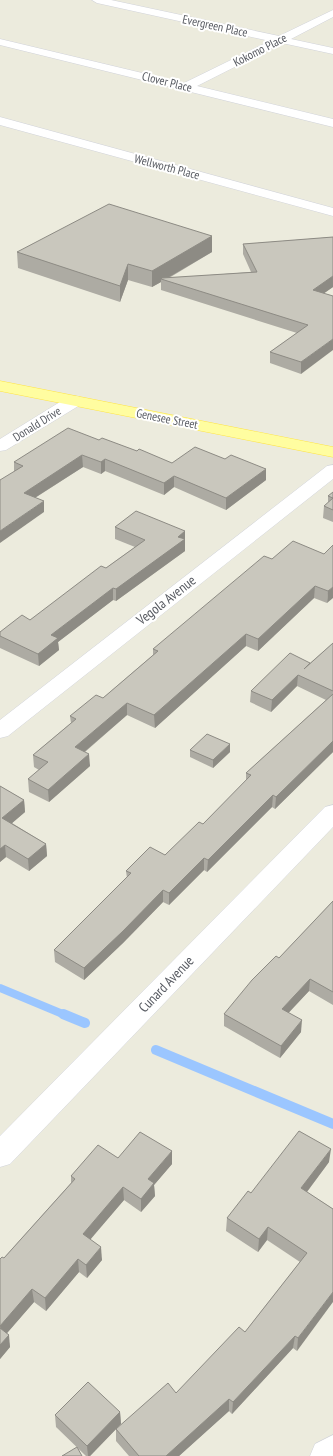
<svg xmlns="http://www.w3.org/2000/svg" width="333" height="1456" font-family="'PT Sans Narrow',sans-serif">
<rect width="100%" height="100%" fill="#ecebdd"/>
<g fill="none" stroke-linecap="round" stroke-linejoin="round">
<polyline stroke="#9bc6ff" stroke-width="8" points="0,988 65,1015"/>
<g stroke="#9bc6ff" stroke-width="10">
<polyline points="63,1014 85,1023"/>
<polyline points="156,1050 333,1124"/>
</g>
<defs>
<g id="minor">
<polygon points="92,0 111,0 279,36 333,10 333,17 291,39 333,48 333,54 282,43 197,86 333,119 333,127 0,45 0,39 184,83 270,41 97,3"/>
<polygon points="0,117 333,208 333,216 0,125"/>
<polygon points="74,396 80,397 82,401 80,405 6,450 0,451 0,439 68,397"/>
<polygon points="333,465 333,479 8,736 0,738 0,720 327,466"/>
<polygon points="333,805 333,827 10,1164 0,1167 0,1136 325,807"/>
<polygon points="333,1435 333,1456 310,1456 315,1444"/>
</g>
<polygon id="major" points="0,381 333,447 333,457 0,391"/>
</defs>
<use href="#minor" stroke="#d1d3da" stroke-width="1"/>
<use href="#major" stroke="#ffe444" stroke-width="1"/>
<use href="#minor" fill="#fff" fill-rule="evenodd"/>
<use href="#major" fill="#fffda0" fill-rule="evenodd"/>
</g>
<g fill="#adaba3">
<polygon points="212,236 212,252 169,278 251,272 243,254 243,244 333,237 333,287 324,293 301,374 270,363 270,352 297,333 161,290 161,282 152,287 128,280 120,302 18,268 17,252"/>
<polygon points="99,440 137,451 172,463 225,459 266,469 266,480 226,510 174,487 164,495 105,471 101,474 83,467 35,498 44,512 14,471 14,462"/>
<polygon points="333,492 333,522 323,518 324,506 328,503 328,496"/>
<polygon points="115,527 185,531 185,551 116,601 113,600 58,642 59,650 39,666 0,648 0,632 30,620 106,568 135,547 115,539"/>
<polygon points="333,545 327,603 314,598 258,651 246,646 155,728 127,715 85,752 90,766 49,802 29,792 28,779 39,770 34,767 33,755 71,723 70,716 103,698 153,655 153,649 272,559 324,554"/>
<polygon points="333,643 333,752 275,809 272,807 207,872 204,870 169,905 163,902 123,943 84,980 55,962 54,950 127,878 126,871 165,855 203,824 246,781 246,773 326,700 297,686 271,712 250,702 251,691 310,663"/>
<polygon points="190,750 230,752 213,768 190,757"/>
<polygon points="0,786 24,800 25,812 12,823 46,844 47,856 29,871 6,857 0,862"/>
<polygon points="333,901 333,1005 309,991 288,1013 301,1032 280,1058 224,1026 224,1014 279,958"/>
<polygon points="118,1158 172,1164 154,1185 155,1196 141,1212 124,1200 90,1239 102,1260 87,1278 79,1272 46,1311 34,1302 7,1333 10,1347 0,1359 4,1258 71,1183 71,1176"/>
<polygon points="329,1162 307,1192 333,1209 297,1351 293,1348 232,1414 229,1411 179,1456 129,1456 116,1441 116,1429 90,1456 86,1456 56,1427 55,1415 120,1412 121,1424 116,1429 176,1393 245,1332 300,1262 267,1240 258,1252 226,1231 227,1218 251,1193"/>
</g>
<g fill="#8d8b84">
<polygon points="212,236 212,252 164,280 161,279 161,282 152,287 152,271"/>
<polygon points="128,264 128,280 120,302 120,286"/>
<polygon points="333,276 333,287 313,301 313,290"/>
<polygon points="333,339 333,350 301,374 301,362"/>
<polygon points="82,455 83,467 25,504 24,493"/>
<polygon points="105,459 105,471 101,474 101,462"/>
<polygon points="266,469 266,480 226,510 226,498"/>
<polygon points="174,476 174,487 164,495 164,483"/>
<polygon points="44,501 44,512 0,543 0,531"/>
<polygon points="185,531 185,551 116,601 116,589"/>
<polygon points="315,586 314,598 258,651 258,639"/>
<polygon points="333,587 333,598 327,603 328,591"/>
<polygon points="113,588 113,600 58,642 59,650 39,666 38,654 51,635"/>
<polygon points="246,634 246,646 155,728 154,715"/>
<polygon points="298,675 297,686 271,712 272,700"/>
<polygon points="127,703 127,715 76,759 75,747"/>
<polygon points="333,741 333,752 275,809 276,797"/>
<polygon points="230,744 230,752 213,768 213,760"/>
<polygon points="89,754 90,766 49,802 48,790"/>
<polygon points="273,795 272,807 207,872 208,860"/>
<polygon points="24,800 25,812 4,830 2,818"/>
<polygon points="46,844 47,856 29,871 28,859"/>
<polygon points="5,845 6,857 0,862 0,849"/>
<polygon points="204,858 204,870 169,905 169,893"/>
<polygon points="163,890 163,902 123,943 84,980 84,968"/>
<polygon points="310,979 309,991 281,1021 282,1009"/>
<polygon points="302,1020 301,1032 280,1058 281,1046"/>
<polygon points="331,1149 329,1162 300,1201 301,1188"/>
<polygon points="172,1151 172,1164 154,1185 155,1196 141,1212 141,1199 148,1179"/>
<polygon points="123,1187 124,1200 84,1247 83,1234"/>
<polygon points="268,1227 267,1240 258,1252 259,1239"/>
<polygon points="101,1247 102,1260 87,1278 86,1265"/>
<polygon points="78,1259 79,1272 46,1311 45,1298"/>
<polygon points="32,1289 34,1302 1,1340 0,1326"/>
<polygon points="333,1292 333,1302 297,1351 298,1338"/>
<polygon points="9,1335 10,1347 0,1359 0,1345"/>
<polygon points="295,1336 293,1348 232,1414 233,1402"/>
<polygon points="229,1399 229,1411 179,1456 166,1456"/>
<polygon points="120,1412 121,1424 90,1456 88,1456 87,1446"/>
</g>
<g fill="#c9c7bd" stroke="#8d8b84">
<polygon points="109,204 212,236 152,271 128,264 120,286 17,252"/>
<polygon points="333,237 333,276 313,290 333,296 333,339 301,362 270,352 308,325 161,279 162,278 257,272 243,244"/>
<polygon points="68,428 99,440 102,438 137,451 139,449 172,463 195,447 225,459 231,455 266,469 226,498 174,476 164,483 105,459 101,462 82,455 24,493 44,501 0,531 0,480 23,466 14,462"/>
<polygon points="333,492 333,498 328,496"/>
<polygon points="333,498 333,510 324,506"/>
<polygon points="136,511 185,531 178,537 185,539 116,589 113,588 51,635 58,638 38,654 0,636 0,632 22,615 30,620 101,566 106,568 145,540 115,527"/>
<polygon points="293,541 324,554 333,545 333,587 328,591 315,586 258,639 246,634 154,715 127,703 75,747 89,754 48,790 28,779 48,762 33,755 76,719 70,716 96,695 103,698 158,651 153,649 264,556 272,559"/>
<polygon points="333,643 333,691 298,675 272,700 251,691 290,653 310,663 304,669"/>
<polygon points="333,694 333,741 276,797 273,795 208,860 204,858 169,893 163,890 123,931 84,968 54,950 131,873 126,871 150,847 165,855 199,822 203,824 251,775 246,773"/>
<polygon points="207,734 230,744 213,760 190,750"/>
<polygon points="0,786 24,800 2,818 46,844 28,859 5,845 0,849"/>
<polygon points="333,901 333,992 310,979 282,1009 302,1020 281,1046 224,1014 252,980 276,956 279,958"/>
<polygon points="299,1131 331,1149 301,1188 333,1209 333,1292 298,1338 295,1336 233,1402 229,1399 166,1456 139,1456 116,1429 168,1383 176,1393 239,1327 245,1332 307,1253 268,1227 259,1239 227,1218 248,1191 251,1193"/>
<polygon points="140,1132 172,1151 148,1179 154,1183 141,1199 123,1187 83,1234 101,1247 86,1265 78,1259 45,1298 32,1289 0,1326 0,1259 2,1257 4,1258 75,1179 71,1176 98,1145 118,1158"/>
<polygon points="0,1328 9,1335 0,1345"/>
<polygon points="88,1382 120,1412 87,1446 55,1415"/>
<polygon points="77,1447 82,1456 62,1456"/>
</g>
<g text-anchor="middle" stroke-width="4" stroke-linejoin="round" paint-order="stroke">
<g font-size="12" fill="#575a61" stroke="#fff">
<text transform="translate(215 26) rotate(12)" y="4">Evergreen Place</text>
<text transform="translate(260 50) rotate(-27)" y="4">Kokomo Place</text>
<text transform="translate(167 82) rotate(14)" y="4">Clover Place</text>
<text transform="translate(167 167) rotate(15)" y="4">Wellworth Place</text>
<text transform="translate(167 419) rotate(11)" y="4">Genesee Street</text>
<text transform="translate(37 424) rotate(-32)" y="4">Donald Drive</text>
</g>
<g font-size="14" fill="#575a61" stroke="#fff">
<text transform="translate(166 600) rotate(-38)" y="5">Vegola Avenue</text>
<text transform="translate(166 984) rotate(-46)" y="5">Cunard Avenue</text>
</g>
</g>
</svg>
